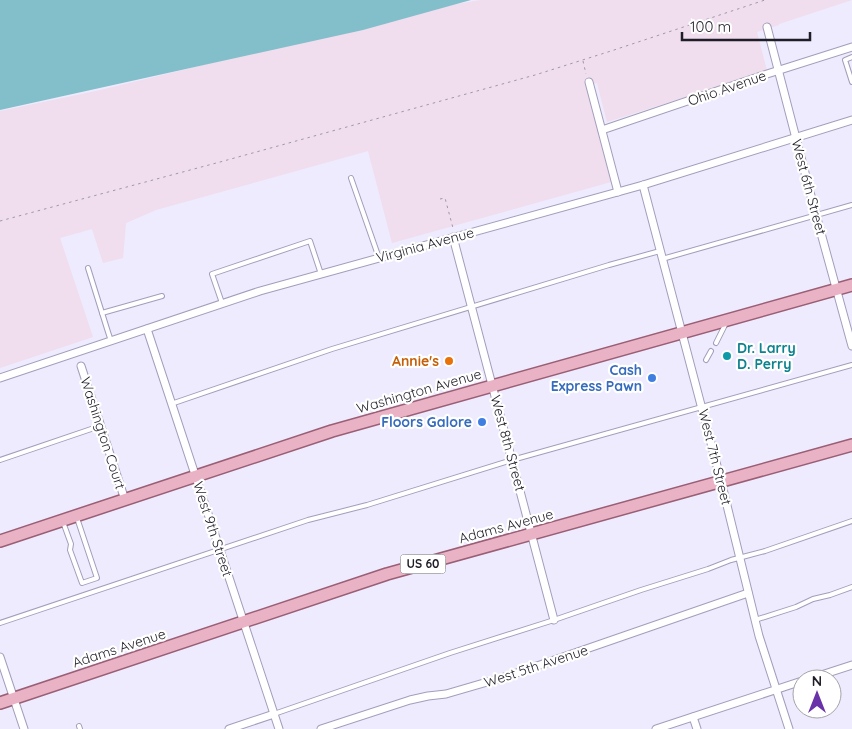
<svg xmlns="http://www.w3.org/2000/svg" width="852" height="729" font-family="Quicksand,sans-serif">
<rect width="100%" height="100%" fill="#edebfd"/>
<polygon fill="#f0dded" points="480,0 852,0 779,24 779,25 757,32 767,71 607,122 597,83 586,86 611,182 392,243 368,151 156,210 126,223 123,258 103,263 92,229 60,238 93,337 0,368 0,111 96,91 452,5"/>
<polygon fill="#83becb" points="0,0 471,0 363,30 0,110"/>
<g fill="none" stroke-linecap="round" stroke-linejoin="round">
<defs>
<g id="service">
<polyline points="852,57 845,60 852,82"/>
<polyline points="351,178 379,258"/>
<polyline points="662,259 852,205"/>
<polyline points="88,268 108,332 111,341"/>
<polyline points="222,303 212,274 310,241 321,274"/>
<polyline points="102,313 162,296"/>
<polyline points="716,343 726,323"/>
<polyline points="706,360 711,351"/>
<polyline points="171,404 332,349 609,265 660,251"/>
<polyline points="0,460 100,426"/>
<polyline points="63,522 71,544 70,550 82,583 97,578 77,518"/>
<polyline points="755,620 796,607 813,599 830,595 852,587"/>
<polyline points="0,623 308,520 367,505 512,460 852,365"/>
<polyline points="274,714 450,653 554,620 641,590 708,569 731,560 765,551 852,521"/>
<polyline points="79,726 80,729"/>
</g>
<g id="minor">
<polyline points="767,27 816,215 852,346"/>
<polyline points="589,82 618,192"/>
<polyline points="602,130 767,74 852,47"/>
<polyline points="643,185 721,481 759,636 789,729"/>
<polyline points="453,237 554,620"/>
<polyline points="147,329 279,729"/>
<polyline points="81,366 125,500"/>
<polyline points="0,378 260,291 643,185 852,120"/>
<polyline points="0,657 24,729"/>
<polyline points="809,679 852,665"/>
<polyline points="693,717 697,729"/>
<polyline points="229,729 274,714"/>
<polyline points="321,729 410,700 428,696 446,694 511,675 748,593"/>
<polyline points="656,729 802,681"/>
</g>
<g id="primary">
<polyline points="0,541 332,431 852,285"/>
<polyline points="0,703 387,574 852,445"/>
</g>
</defs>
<use href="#service" stroke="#a29ebb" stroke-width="6"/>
<use href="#minor" stroke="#a29ebb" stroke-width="9"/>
<use href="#primary" stroke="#9a5e75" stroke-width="14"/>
<g stroke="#9b9aa8" stroke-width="1" stroke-dasharray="2.5 4" stroke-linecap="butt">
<polyline points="583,61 586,74"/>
<polyline points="440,199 445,198 453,228"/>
<polyline points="0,221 220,162 535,75 611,51 765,0"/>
</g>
<use href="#service" stroke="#fff" stroke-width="4"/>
<use href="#minor" stroke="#fff" stroke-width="7"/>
<use href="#primary" stroke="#eab3c5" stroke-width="11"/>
</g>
<circle fill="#0f9aa8" stroke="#fff" stroke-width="2" cx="727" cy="356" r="5"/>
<circle fill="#e8710a" stroke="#fff" stroke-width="2" cx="449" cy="361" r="5"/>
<g fill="#3f7fe0" stroke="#fff" stroke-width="2">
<circle cx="652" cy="378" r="5"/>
<circle cx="482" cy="422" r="5"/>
</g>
<g text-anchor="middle" stroke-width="4.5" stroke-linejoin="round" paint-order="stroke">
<rect fill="#fff" stroke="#626268" stroke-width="1" x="400.5" y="554.5" width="45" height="19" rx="4"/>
<g font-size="12" font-weight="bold" fill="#1f1e28">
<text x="423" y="568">US 60</text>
</g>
<g font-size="14" fill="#1f1e28" stroke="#fff">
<text transform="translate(727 88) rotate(-19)" y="5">Ohio Avenue</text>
<text transform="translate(809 187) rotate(75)" y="5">West 6th Street</text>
<text transform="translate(425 245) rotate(-15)" y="5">Virginia Avenue</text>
<text transform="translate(419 391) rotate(-16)" y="5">Washington Avenue</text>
<text transform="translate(103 433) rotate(72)" y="5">Washington Court</text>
<text transform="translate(508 443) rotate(75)" y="5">West 8th Street</text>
<text transform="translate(715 457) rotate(76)" y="5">West 7th Street</text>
<text transform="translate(506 526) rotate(-15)" y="5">Adams Avenue</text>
<text transform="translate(213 529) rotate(72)" y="5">West 9th Street</text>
<text transform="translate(119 648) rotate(-18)" y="5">Adams Avenue</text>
<text transform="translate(536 666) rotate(-18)" y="5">West 5th Avenue</text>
</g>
<g font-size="14" font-weight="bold" fill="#0d838f" stroke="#fff" text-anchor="start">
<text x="737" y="353">Dr. Larry<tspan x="737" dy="16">D. Perry</tspan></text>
</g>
<g font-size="14" font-weight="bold" fill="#c56008" stroke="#fff" text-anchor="end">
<text x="439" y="366">Annie's</text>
</g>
<g font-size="14" font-weight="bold" fill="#366cbe" stroke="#fff" text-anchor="end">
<text x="642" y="375">Cash<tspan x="642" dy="16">Express Pawn</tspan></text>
<text x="472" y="427">Floors Galore</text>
</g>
</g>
<g transform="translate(817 694)"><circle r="24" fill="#ffffff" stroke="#a5a5a9"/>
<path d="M0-4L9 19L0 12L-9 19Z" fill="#6932a9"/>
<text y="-8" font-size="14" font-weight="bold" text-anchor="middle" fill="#1f1e28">N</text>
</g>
<path d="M682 32v8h128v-8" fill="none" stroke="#1f1e28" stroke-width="2.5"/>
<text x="690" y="32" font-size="15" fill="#1f1e28" stroke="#ffffff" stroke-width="4" paint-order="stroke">100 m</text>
</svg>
